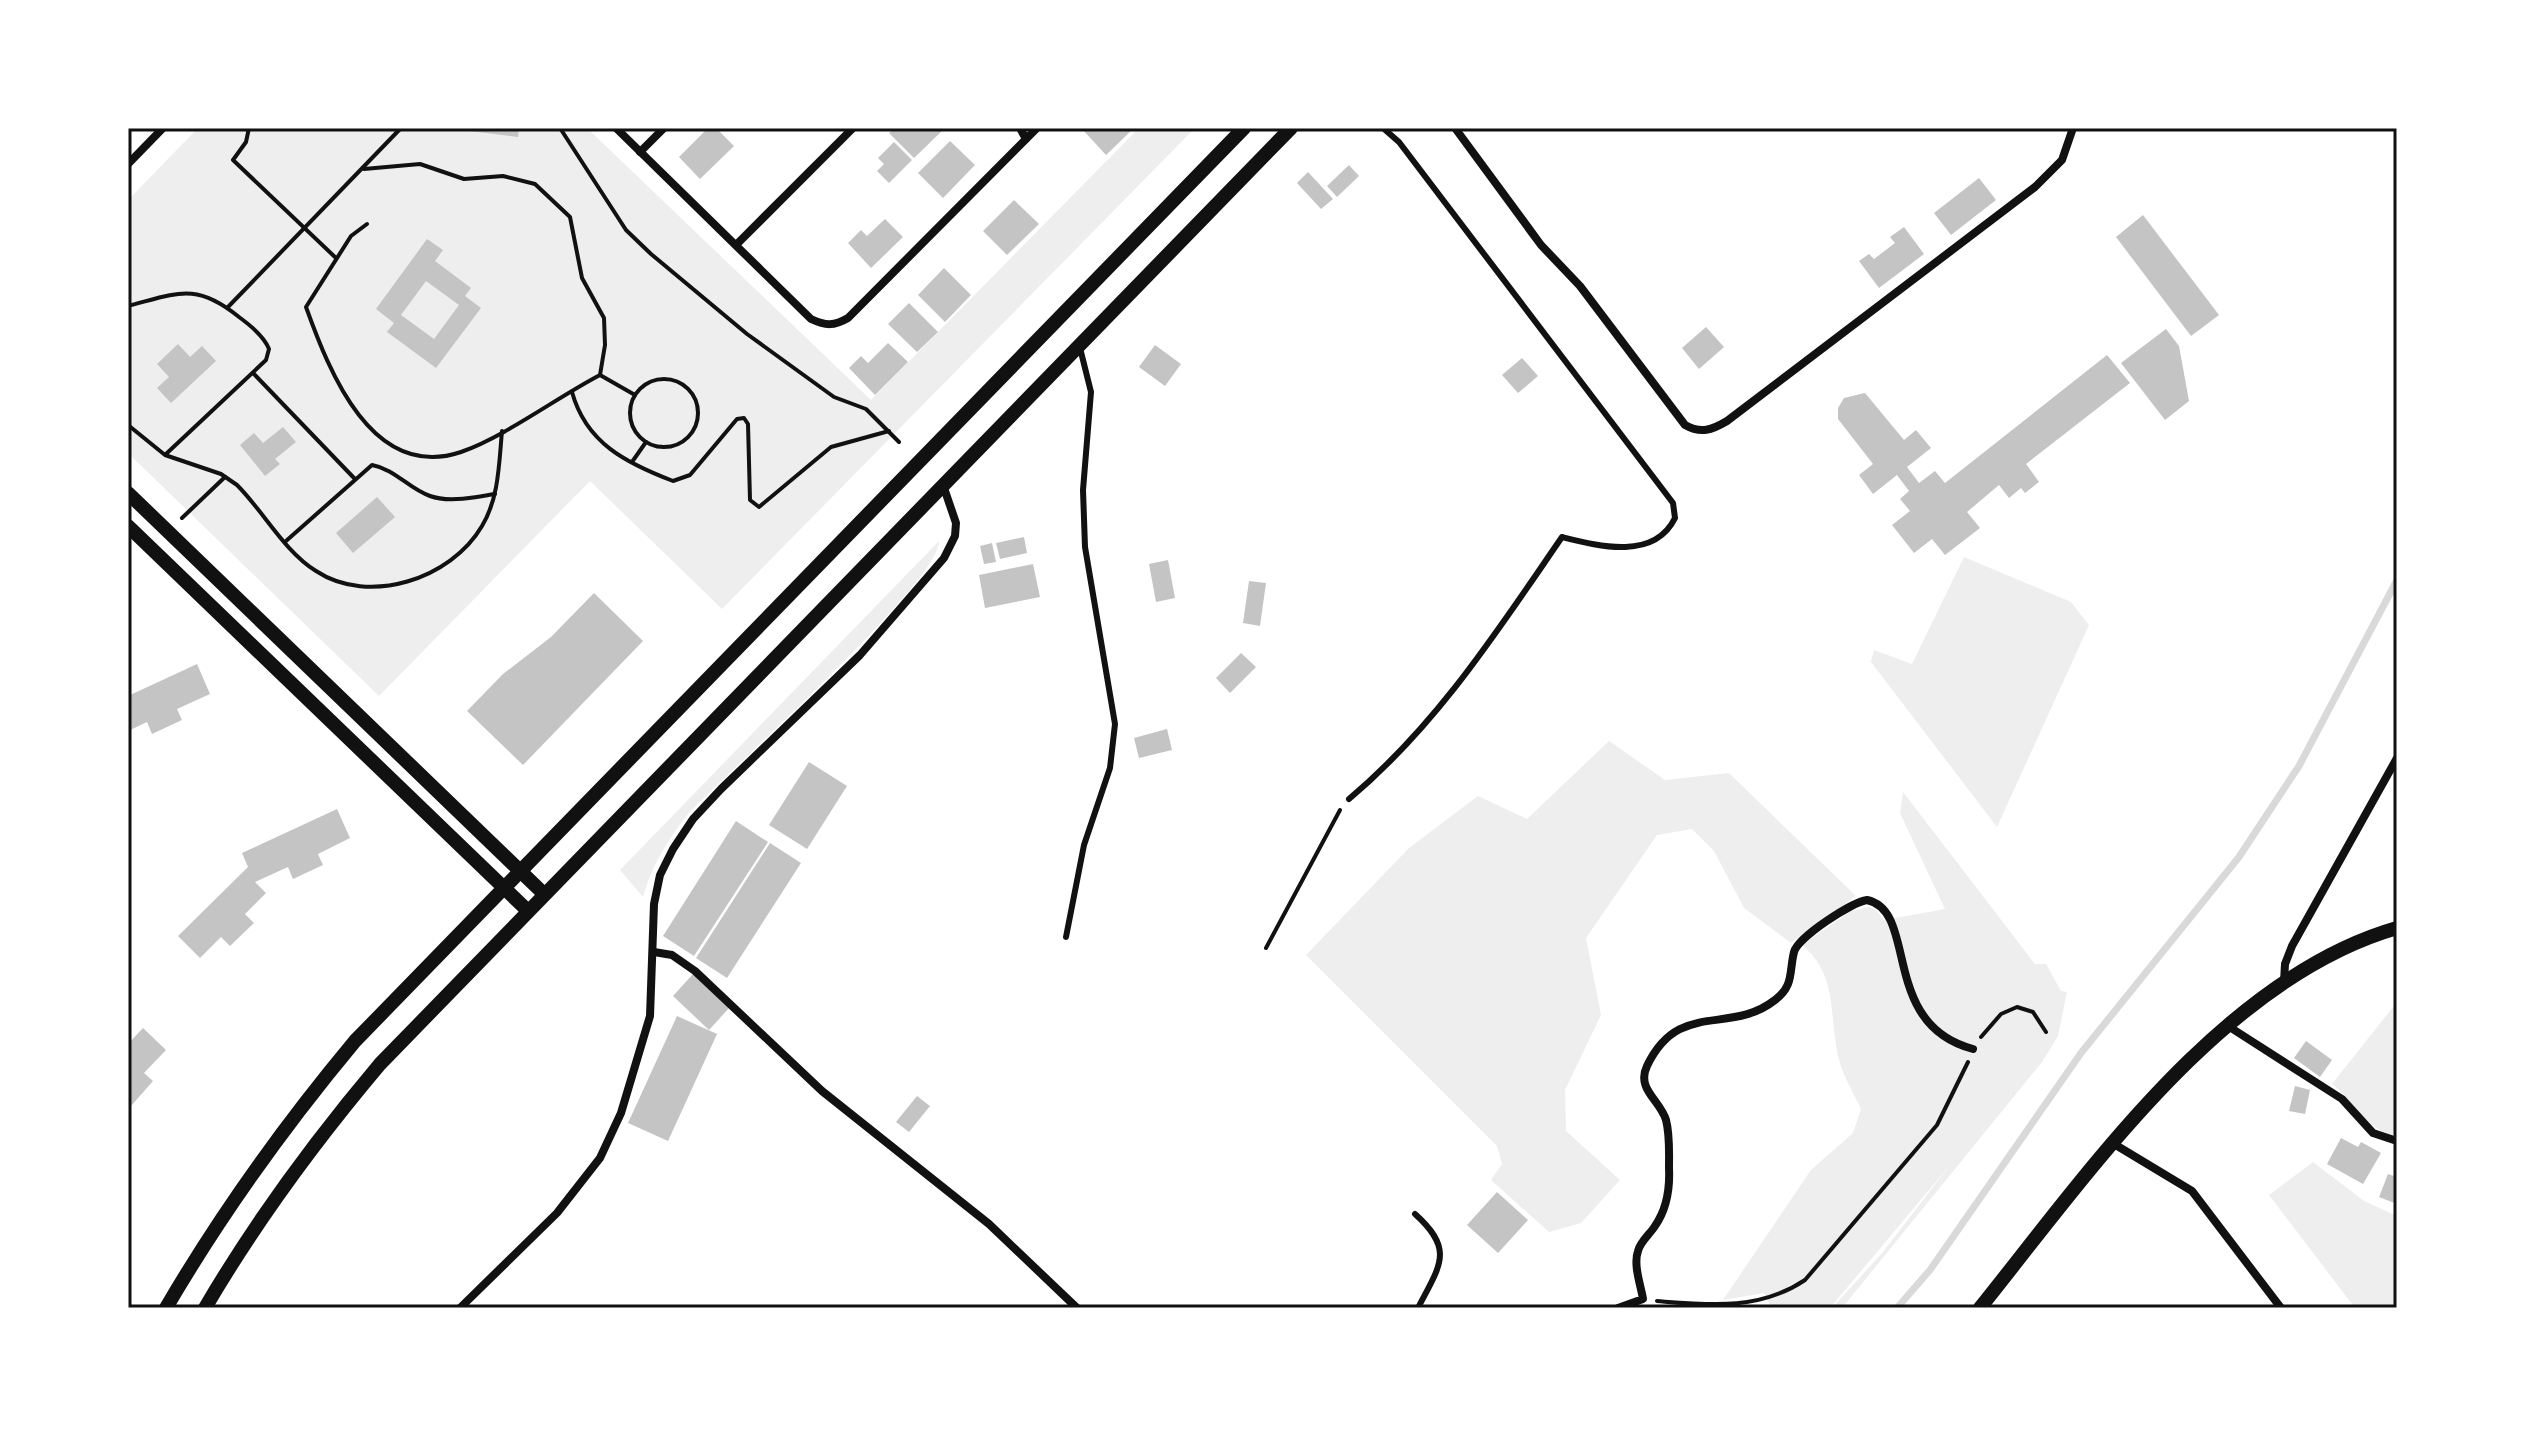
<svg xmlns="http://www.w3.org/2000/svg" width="2525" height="1436" font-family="'IBM Plex Sans',sans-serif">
<rect width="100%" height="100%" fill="#fff"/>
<g fill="#eee">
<polygon points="198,128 587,128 871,400 1139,128 1195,128 722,609 590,481 379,696 128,453 128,200"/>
<path d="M 939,541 C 941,580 726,774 688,814 C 668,840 652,864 643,897 L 620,870 Z"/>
<polygon points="1964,557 2071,602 2089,625 1997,827 1871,662 1874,650 1912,664"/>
<polygon points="1609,741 1665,780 1729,773 1856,896 1791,943 1744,908 1714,851 1692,829 1657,835 1586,938 1601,1015 1565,1090 1566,1131 1620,1180 1581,1223 1549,1232 1491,1180 1502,1164 1497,1146 1306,955 1409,848 1478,796 1527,819"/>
<path d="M 1903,792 L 2035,964 L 2046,964 L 2061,991 L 2067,992 L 2058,1036 L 2042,1062 L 1842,1308 L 1832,1308 L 1883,1252 L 1950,1165 L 1830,1308 L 1772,1308 L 1764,1293 L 1723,1300 L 1811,1170 L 1853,1133 L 1861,1109 C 1853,1092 1842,1074 1838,1056 C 1829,1014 1838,975 1802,945 L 1851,911 L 1869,907 L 1875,909 L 1884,920 L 1945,909 L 1900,813 Z"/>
<path d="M 2397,1002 L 2397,1136 C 2368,1132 2354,1101 2332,1084 Z"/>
<polygon points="2313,1162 2364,1201 2397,1216 2397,1308 2355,1308 2269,1195"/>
</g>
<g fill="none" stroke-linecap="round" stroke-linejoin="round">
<polyline stroke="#d9d9d9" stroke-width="7" points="1897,1308 1930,1270 2081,1053 2239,857 2299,766 2397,580"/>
</g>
<g fill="#c4c4c4" fill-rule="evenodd">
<polygon points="446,128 519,128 518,137"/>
<polygon points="708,128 716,128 734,146 700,179 679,157"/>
<polygon points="895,128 910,129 945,128 914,158 889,133"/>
<polygon points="1085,128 1134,128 1106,155 1083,130"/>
<polygon points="950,141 975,165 943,198 918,173"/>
<polygon points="894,142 912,160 889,183 877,171 884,164 878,158"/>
<polygon points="1349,165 1359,176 1337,197 1327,186"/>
<polygon points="1308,172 1333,199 1321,209 1297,183"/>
<polygon points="1979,178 1996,200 1951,235 1934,213"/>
<polygon points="1014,200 1039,224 1007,255 983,231"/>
<polygon points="2143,215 2219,315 2191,336 2116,237"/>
<polygon points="885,219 903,237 871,268 848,243 861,230 867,236"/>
<polygon points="1904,227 1924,254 1879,288 1859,261 1869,254 1874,259 1895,243 1890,237"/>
<path d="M 427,239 L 443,250 L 435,261 L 471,288 L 465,296 L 481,308 L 436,368 L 387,332 L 394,323 L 376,309 ZM 426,281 L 459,305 L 434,339 L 401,315 Z"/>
<polygon points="944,268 971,295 945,322 918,295"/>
<polygon points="909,303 938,332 917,352 888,324"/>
<polygon points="1706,327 1724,347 1699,369 1682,348"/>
<polygon points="2166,329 2179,346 2189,401 2165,420 2121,363"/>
<polygon points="888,343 908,362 875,395 849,368 861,356 868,363"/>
<polygon points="178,344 190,357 202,346 216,361 171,403 157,388 169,377 157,364"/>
<polygon points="1155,345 1181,364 1165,386 1139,367"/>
<polygon points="2107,355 2130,383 2026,464 2039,482 2025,493 2021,488 2009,498 1999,485 1967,512 1980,528 1945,555 1932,539 1914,553 1892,525 1910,511 1900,499 1909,491 1897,475 1873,494 1859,475 1873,464 1838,419 1838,408 1844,398 1865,393 1904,440 1916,430 1931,448 1907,467 1919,483 1935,471 1945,483"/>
<polygon points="1522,358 1538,376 1518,393 1502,375"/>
<polygon points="283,427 296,442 275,459 280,464 265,476 240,445 254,433 263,443"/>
<polygon points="377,497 395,517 353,553 336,533"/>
<polygon points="1024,537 1027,553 1000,559 996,543"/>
<polygon points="992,543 996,562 984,564 980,546"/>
<polygon points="1168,560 1175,598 1156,602 1149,564"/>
<polygon points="1033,564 1040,597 985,608 979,575"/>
<polygon points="1249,581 1266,583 1260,626 1243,623"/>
<polygon points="594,593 643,641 523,765 467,711 503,674 551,637"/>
<polygon points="1241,653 1256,667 1230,693 1216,678"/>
<polygon points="197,664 210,694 177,709 182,720 152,734 147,722 128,731 128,696"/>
<polygon points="1167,729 1172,750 1139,758 1134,738"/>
<polygon points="809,762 847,786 807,849 769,825"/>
<polygon points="337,809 350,838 318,854 323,865 293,879 288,867 255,882 266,893 245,914 254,923 230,946 221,937 200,958 178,936 248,867 242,853"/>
<polygon points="736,821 768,842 694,956 663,936"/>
<polygon points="770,843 801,863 727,978 696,958"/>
<polygon points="693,974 729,1008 709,1030 673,996"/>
<polygon points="677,1016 717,1034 668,1141 628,1123"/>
<polygon points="143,1028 166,1050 144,1073 153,1081 131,1106 128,1044"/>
<polygon points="2306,1041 2332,1060 2320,1077 2294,1058"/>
<polygon points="2295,1086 2310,1090 2305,1114 2289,1111"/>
<polygon points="917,1096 930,1106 909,1132 896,1122"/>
<polygon points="2341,1138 2358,1147 2361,1142 2381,1153 2363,1184 2327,1164"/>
<polygon points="2388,1174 2397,1177 2397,1204 2379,1197"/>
<polygon points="1497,1192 1528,1220 1498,1253 1467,1225"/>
</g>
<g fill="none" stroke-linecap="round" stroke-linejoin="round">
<g stroke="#111" stroke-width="4">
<polyline points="249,128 246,142 233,160 336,258"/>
<polyline points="560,128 626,230 651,254 747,334 834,397 866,409 899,442"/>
<path d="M 364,169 L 420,164 L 464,179 L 503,176 L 535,184 L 570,217 L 582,278 L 604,318 L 605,345 L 600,375 C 556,398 506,436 461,452 C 372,482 329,371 306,307 L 351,236 L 367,224"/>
<path d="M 128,306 C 178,293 196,282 239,317 C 250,325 264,336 269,349 L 266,360 L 166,454"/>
<polyline points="228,307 401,128"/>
<polyline points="253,373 354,478"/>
<polyline points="600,375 635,395"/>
<circle cx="664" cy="413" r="34"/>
<path d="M 572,392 C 586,443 626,463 673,481 L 690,475 L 737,419 L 744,418 L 748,424 L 750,500 L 759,507 L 831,447 L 889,431"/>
<path d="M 128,425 L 165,455 L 221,474 L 237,485 C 264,512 284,551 316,571 C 369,606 451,579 482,526 C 499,498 499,463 502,431"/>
<polyline points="632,462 646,442"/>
<polyline points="182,518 225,477"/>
<path d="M 286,541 L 372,465 C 395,469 409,489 430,496 C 449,503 475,497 495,494"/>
<polyline points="1266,948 1340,810"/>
<polyline points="1981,1037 2001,1014 2017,1007 2033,1012 2046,1032"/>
<path d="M 1657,1301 C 1708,1305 1759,1311 1805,1280 L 1937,1125 L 1968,1062"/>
</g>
<g stroke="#111" stroke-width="6">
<path d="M 1349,799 C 1437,725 1498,630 1562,537 C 1598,546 1654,561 1675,518 L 1673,503 L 1399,142 L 1383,128"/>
<polyline points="1066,937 1084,845 1110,768 1115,724 1085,547 1083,490 1091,392 1080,348"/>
<path d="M 1415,1214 C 1455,1250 1440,1265 1418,1308"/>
</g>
<g stroke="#111" stroke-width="8">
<path d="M 616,128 L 811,319 C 826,326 834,326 848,318 L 1037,128"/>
<polyline points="1020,128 1026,139"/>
<path d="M 1455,128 L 1541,245 L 1580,286 L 1685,425 C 1701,434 1712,430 1727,421 L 2035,187 L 2062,160 L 2073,128"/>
<polyline points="640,152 664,128"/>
<polyline points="128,164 163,128"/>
<polyline points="736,245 853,128"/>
<polyline points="654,952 672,955 695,971 822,1091 989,1224 1077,1308"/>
<polyline points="2284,982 2285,964 2292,946 2397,758"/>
<polyline points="2228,1026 2342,1099 2373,1133 2397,1141"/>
<polyline points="2114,1144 2192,1191 2281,1308"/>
<polyline points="460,1308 557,1213 600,1158 621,1113 650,1016 654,904 660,875 673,849 693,819 721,789 860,655 944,558 955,536 956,523 943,485"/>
<path d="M 1618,1308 L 1643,1299 C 1641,1286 1633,1265 1638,1251 C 1640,1242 1650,1234 1655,1226 C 1667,1209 1670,1189 1669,1168 C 1669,1153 1670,1135 1666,1120 C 1660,1100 1636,1089 1647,1066 C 1679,999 1729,1036 1775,1000 C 1794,986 1789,972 1794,952 C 1798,937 1852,902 1867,900 C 1919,911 1879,1024 1973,1049"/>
</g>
<g stroke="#111" stroke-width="14">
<polyline points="128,493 543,893"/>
<polyline points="128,526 527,910"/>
<path d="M 166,1308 C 221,1214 285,1125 355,1041 L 1244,128"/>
<path d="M 205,1308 C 256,1221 315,1141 380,1064 L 1291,128"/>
<path d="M 1980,1308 C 2089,1172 2223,978 2397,928"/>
</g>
</g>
<rect width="2525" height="1436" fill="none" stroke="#ffffff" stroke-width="260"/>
<rect x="130" y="130" width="2265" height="1176" fill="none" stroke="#111" stroke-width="3"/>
</svg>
